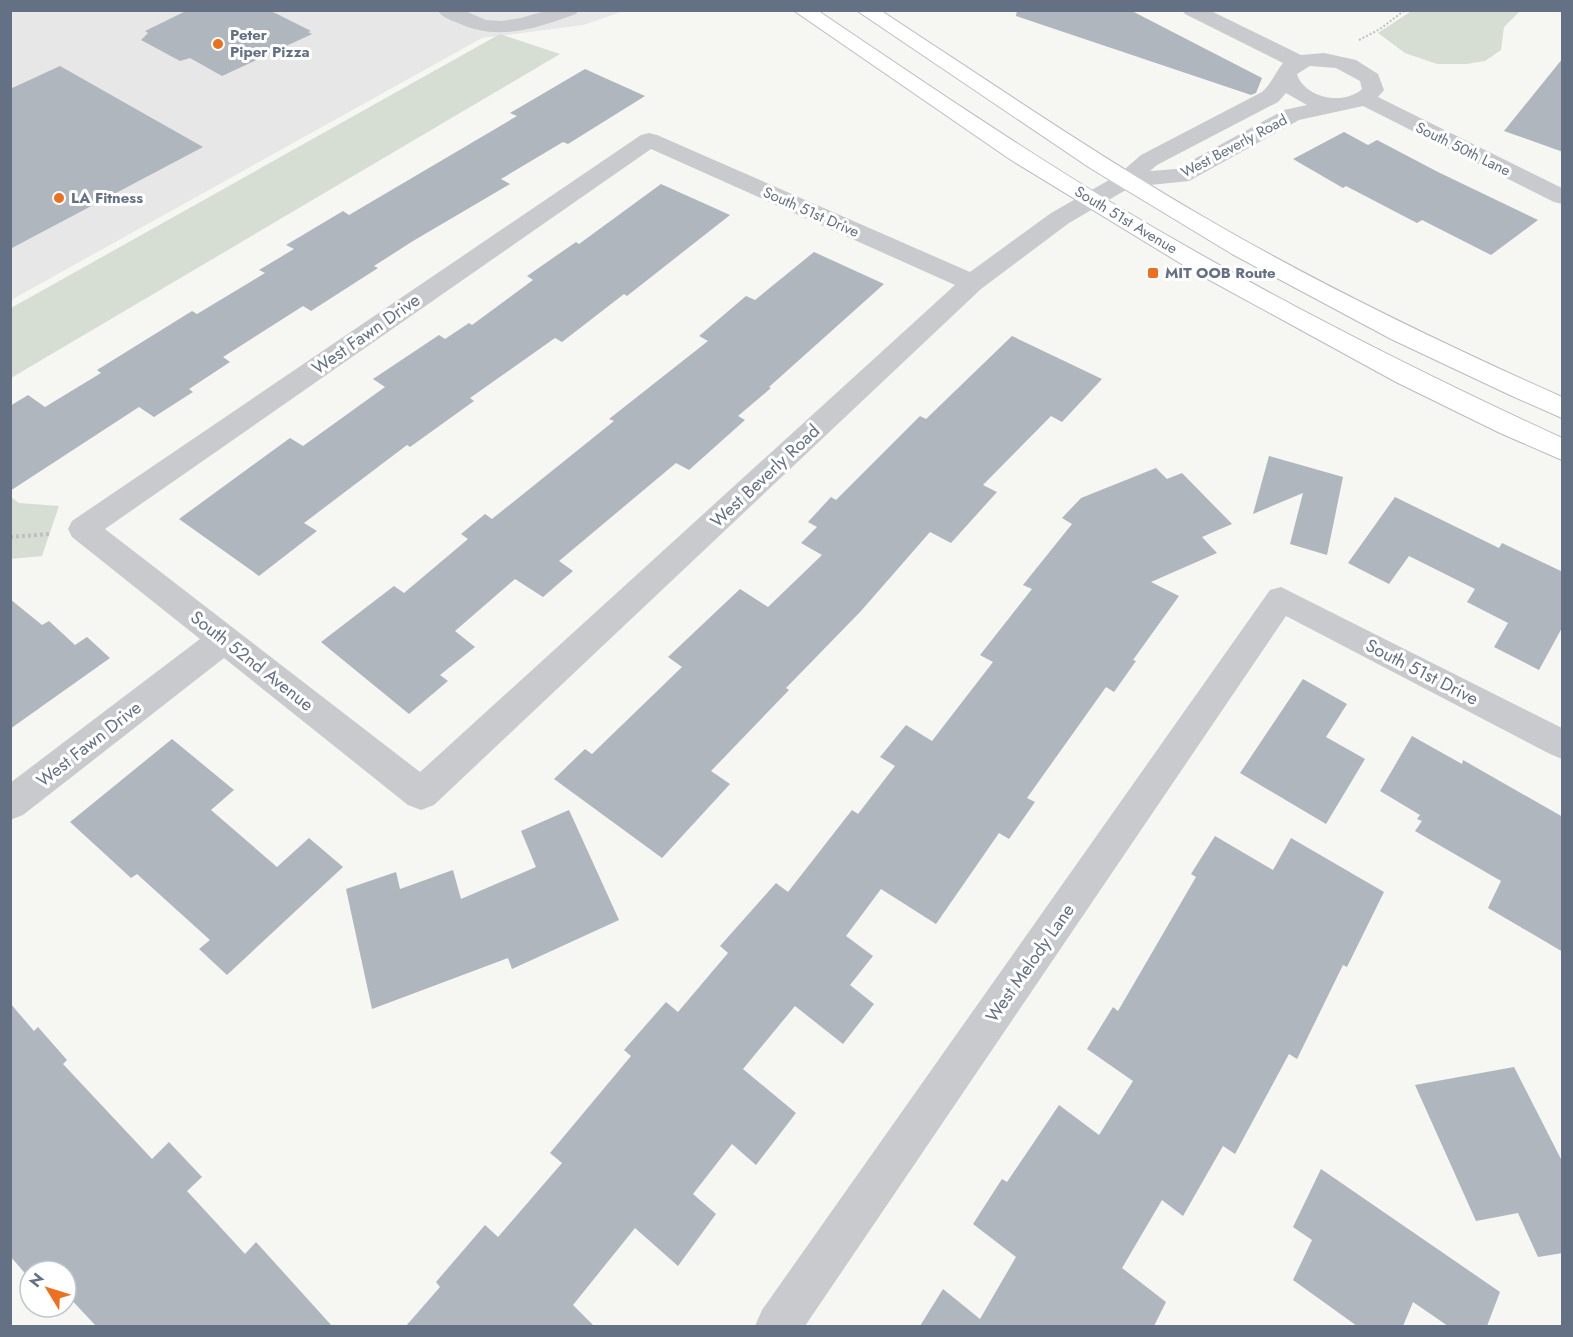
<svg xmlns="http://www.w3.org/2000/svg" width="1573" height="1337" font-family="Jost,sans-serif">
<rect width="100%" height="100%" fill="#f6f6f2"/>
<polygon fill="#e6e7e6" points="11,11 624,11 583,25 482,38 11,300"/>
<g fill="#d6ded3">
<polygon points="1413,10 1520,10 1520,11 1504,27 1501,50 1485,61 1466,64 1437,64 1405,53 1378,33"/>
<polygon points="500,34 560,54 11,378 11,308"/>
<polygon points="11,497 19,503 59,506 42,556 11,559"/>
</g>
<g fill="#b0b6bd">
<polygon points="188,10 269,10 311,31 308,32 312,34 222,76 190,58 180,61 141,40 148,33 145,31"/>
<polygon points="1017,10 1130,10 1262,78 1256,93 1251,95 1016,16"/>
<polygon points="1563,58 1563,152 1504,131"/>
<polygon points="60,66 203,147 10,249 10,89"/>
<polygon points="585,69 645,96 568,144 563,142 501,179 510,184 413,241 374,266 378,268 311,311 303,306 223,357 230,362 189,389 193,392 154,417 139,407 10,491 10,406 28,395 45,407 101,373 97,370 192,311 197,314 265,273 259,270 294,249 286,245 343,211 349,215 517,116 510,113"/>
<polygon points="1344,132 1368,145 1377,140 1438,172 1538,220 1491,255 1422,220 1417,223 1346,186 1343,188 1293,159"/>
<polygon points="661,184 730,215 627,296 624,294 562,342 555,338 470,398 474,401 410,447 407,445 304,523 317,531 259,576 179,519 290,438 303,446 385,387 373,379 439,335 445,339 469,323 472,325 533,280 527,276 576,242 579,244"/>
<polygon points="814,252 884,284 769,387 771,388 738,416 745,420 689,470 676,463 559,561 573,571 543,597 515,579 455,631 475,647 440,675 448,681 409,714 321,642 394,586 404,593 468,539 461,534 485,514 492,519 614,421 609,419 708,341 699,336 746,296 755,300"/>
<polygon points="1012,336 1102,379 1062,422 1051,416 983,485 997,492 951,543 930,532 861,611 786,688 789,690 711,771 730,784 662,858 554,779 585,749 592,754 682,667 668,657 740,589 768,607 822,555 801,543 817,527 808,522 831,497 836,500 920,416 926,419"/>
<polygon points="1269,456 1343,477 1327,555 1290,544 1303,493 1253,514"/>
<polygon points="1156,468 1167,479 1182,473 1232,524 1202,537 1217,553 1151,582 1179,596 1133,660 1136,661 1114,692 1106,687 1027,798 1035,802 1009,839 999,833 936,924 881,889 846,936 873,956 850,985 874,1004 843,1044 795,1006 743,1069 796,1113 756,1165 732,1144 693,1194 716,1214 678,1266 635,1228 573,1305 594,1326 406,1326 440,1287 436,1282 485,1225 498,1237 562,1163 550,1153 631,1056 624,1050 666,1002 678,1012 728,953 720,946 776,883 788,892 852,810 858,814 895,766 880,757 906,725 932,741 993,662 980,655 1032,589 1023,585 1072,524 1062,518 1081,498"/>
<polygon points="1395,497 1499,548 1502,543 1563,572 1563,626 1539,670 1494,647 1508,623 1467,602 1475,589 1409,556 1389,584 1348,563"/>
<polygon points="10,599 42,625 49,621 75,645 87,637 110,658 10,729"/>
<polygon points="1303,679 1347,704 1326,737 1365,759 1326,824 1240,773"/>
<polygon points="1412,736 1462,764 1463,760 1563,817 1563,952 1488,908 1501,881 1415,831 1422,821 1417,819 1420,815 1380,791"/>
<polygon points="172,739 234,790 211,810 277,867 309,838 343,867 227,975 199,949 210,940 137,874 131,878 70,822"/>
<polygon points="569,810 619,920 512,969 508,958 372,1009 346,889 396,872 400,889 453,870 461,899 536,867 521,831"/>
<polygon points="1215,836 1273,870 1291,838 1384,892 1347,967 1343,965 1297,1059 1289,1054 1235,1154 1223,1146 1183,1216 1162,1200 1122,1268 1166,1302 1154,1326 920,1326 943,1289 980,1319 1016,1257 973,1224 1002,1179 1007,1182 1059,1105 1099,1135 1133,1081 1087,1049 1113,1007 1118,1011 1196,877 1191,874"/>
<polygon points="10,1003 34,1031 38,1027 67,1060 63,1064 152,1159 169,1142 202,1177 187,1191 245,1254 256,1242 332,1326 96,1326 66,1294 66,1271 30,1271 30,1279 10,1256"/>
<polygon points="1514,1067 1563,1163 1563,1253 1538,1257 1518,1213 1476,1221 1415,1085"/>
<polygon points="1321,1169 1500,1292 1487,1326 1448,1326 1413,1302 1403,1326 1357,1326 1293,1280 1312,1240 1293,1227"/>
</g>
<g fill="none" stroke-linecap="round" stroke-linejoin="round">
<defs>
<g id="major">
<path d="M 793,10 L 817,10 C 916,77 1015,144 1117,206 C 1261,292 1410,368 1562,438 L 1562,460 L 1500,433 L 1396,382 L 1193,271 L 1011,160 Z"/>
<path d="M 856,10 L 880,10 C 987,80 1092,152 1202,216 C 1318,284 1439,342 1562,397 L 1562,418 L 1512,396 L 1391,339 L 1232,254 L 1090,168 Z"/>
</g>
</defs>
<use href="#major" stroke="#b8bbc0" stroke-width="2"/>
<polyline stroke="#bfc0c3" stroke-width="2" stroke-dasharray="2 2" stroke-linecap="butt" points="1359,40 1380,29 1405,10"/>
<polyline stroke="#bfc0c3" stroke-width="4" stroke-dasharray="3 3" stroke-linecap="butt" points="10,537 50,534"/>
<g fill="#c8cace" fill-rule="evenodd">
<path d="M 463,10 L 486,20 L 502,21 L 521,18 L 548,10 L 579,10 L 576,14 C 537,28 498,42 458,23 C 450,20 442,17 438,11 Z"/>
<path d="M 1182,10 L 1209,10 L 1301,55 L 1324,53 L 1356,60 L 1378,74 L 1384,90 L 1378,97 L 1562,188 L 1562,204 L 1554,202 L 1363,106 L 1299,120 L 1189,181 L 1131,187 L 1069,223 L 981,289 L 434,805 L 421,810 L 408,805 L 224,658 L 23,815 L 10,820 L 10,783 L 200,639 L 72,537 L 68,529 L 72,521 L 641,135 L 649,133 L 657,135 L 970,272 L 1051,213 L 1118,175 L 1141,155 L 1262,92 C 1272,83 1275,73 1283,63 L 1185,14 ZM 1310,66 L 1336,68 L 1360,81 L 1362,89 C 1344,106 1304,98 1297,74 ZM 1286,93 L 1307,105 L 1284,110 L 1176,169 L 1150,171 L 1157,165 L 1278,102 ZM 651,149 L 955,285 L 420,772 L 105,529 Z"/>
<polygon points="1281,587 1562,728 1562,759 1550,754 1286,616 805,1326 755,1326 762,1310 1270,590"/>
</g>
<use href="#major" fill="#fff" fill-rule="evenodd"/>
</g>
<g fill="#ec701d" stroke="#fff" stroke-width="2">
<circle cx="218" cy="44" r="6"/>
<circle cx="59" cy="198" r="6"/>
<rect x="1147" y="267" width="12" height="12" rx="3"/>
</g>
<g text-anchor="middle" stroke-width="6" stroke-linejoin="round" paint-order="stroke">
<g font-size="15" font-weight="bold" fill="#647185" stroke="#fff" text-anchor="start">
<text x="230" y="40">Peter<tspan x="230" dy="17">Piper Pizza</tspan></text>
<text x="71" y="203">LA Fitness</text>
<text x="1165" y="278">MIT OOB Route</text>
</g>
<g font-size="15" fill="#647185" stroke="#fff">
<text transform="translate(1234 146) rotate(-28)" y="5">West Beverly Road</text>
<text transform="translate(1463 149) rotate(26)" y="5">South 50th Lane</text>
<text transform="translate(811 212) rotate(24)" y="5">South 51st Drive</text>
<text transform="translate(1126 220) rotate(31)" y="5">South 51st Avenue</text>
</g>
<g font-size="18" fill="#647185" stroke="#fff">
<text transform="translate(366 334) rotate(-35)" y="6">West Fawn Drive</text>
<text transform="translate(765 476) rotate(-43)" y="6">West Beverly Road</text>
<text transform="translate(252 661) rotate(38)" y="6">South 52nd Avenue</text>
<text transform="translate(1422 672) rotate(27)" y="6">South 51st Drive</text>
<text transform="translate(89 744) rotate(-38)" y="6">West Fawn Drive</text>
<text transform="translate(1030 963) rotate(-55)" y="6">West Melody Lane</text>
</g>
</g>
<rect width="1573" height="1337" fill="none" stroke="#647185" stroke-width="24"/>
<g transform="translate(48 1289) rotate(308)"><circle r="28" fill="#ffffff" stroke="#c1c6ce" stroke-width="1.5"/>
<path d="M0-4.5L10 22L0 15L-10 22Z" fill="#ec701d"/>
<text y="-9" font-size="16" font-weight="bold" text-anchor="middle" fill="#647185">N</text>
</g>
</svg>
